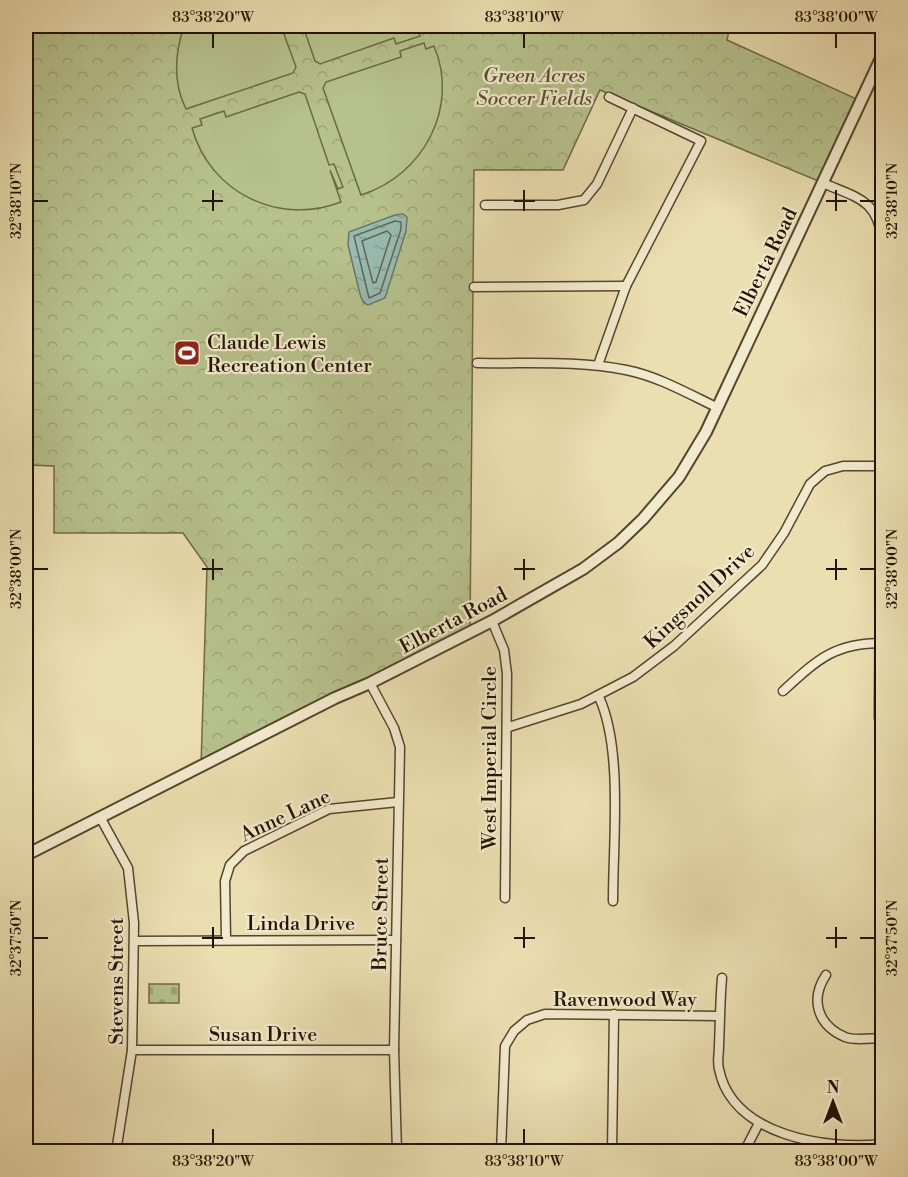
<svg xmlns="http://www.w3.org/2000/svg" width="908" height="1177" font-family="'Libre Bodoni',serif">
<defs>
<pattern id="cemetery-stones" width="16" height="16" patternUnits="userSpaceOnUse" patternTransform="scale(1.5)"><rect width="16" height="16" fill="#b6c18c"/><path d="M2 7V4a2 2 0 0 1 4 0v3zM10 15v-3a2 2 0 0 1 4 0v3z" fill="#9ca577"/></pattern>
<pattern id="park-crowns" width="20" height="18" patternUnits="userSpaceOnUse" patternTransform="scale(1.5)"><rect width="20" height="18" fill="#b6c18c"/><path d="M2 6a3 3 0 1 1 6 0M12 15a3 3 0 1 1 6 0" fill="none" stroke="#9ca577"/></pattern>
<pattern id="water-ripples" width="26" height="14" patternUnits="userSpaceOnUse" patternTransform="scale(1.5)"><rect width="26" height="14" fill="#99bbb1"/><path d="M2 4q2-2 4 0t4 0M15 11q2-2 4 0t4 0" fill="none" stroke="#84a096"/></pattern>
</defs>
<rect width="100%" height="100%" fill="#ebdeb0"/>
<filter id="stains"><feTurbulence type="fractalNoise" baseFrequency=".00333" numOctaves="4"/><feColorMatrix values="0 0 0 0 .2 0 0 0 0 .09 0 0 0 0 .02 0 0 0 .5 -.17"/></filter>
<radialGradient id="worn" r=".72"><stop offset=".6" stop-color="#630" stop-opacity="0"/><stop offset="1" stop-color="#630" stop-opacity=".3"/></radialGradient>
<rect fill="url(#cemetery-stones)" stroke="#6c6a46" stroke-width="1.5" x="149" y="984" width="30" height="19"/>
<polygon fill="url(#park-crowns)" stroke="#6c6a46" stroke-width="1.5" points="26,26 730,26 727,40 861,101 823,183 600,90 563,170 474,170 470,632 201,767 207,567 183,533 54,533 54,466 26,465"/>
<g fill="#b6c18c" stroke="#6c6a46" stroke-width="1.5">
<path d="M 184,26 L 281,26 L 296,67 L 293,73 L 186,109 C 173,83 175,53 184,26 Z"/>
<polygon points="303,26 427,26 427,27 418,30 420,36 396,44 394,38 320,64 315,61"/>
<path d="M 424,43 L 426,49 L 434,46 C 460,107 423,176 361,195 L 323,88 L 326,82 L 401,57 L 400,51 Z"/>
<path d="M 299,92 L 305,94 L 329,165 L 334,164 L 343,187 L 338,189 L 330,170 L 341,202 C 279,226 210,193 192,128 L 202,125 L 200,119 L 224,111 L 226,117 Z"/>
</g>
<polygon fill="url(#water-ripples)" stroke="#69786b" stroke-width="1.5" points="403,214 407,217 406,231 385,298 368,305 363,302 360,294 348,245 349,232 395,215"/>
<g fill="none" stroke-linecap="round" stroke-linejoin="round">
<g stroke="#5e6759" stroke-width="1.5">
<polygon points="395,221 401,222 401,229 380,293 369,298 354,236"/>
<polygon points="387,231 391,235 376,282 373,283 362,241"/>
</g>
<defs>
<g id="minor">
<path d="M 823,183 C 857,198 877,199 882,239 L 879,718"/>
<polyline points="485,205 558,205 584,200 597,184 633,108"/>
<polyline points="474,287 626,286"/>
<path d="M 477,363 C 526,364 578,360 626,370 C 657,376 687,393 716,407"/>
<polyline points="598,365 626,286 701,141 609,97"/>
<polyline points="492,621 504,650 507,674 505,898"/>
<polyline points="370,683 394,728 400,747 394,1050 397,1152"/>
<path d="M 783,691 C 817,660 834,643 882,643"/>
<path d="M 599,697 C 623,749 613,841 613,901"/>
<polyline points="509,727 581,704 633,677 674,646 762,565 784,533 810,484 825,471 843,466 881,466"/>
<polyline points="100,817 128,868 134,923 132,1050 116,1152"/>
<polyline points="226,939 225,881 230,865 244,851 329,809 398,802"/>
<polyline points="135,941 396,940"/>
<path d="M 826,975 C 810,999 817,1025 845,1037 C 855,1041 871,1038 882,1038"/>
<path d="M 722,978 C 720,1001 720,1023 719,1046 C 719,1054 717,1062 719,1069 C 732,1136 827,1150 882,1144"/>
<polyline points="132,1050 394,1050"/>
<polyline points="26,1151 26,1152"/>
<polyline points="501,1152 505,1046 514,1031 527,1020 545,1014 719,1016"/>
<polyline points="612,1152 614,1014"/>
<polyline points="744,1152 759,1123"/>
</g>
<polyline id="tertiary" points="26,855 335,698 370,683 492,621 583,569 618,543 643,519 679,477 706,432 882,56"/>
</defs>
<use href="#minor" stroke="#54462d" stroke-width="11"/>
<use href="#tertiary" stroke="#54462d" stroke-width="14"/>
<use href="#minor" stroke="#f2eacc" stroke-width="8"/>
<use href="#tertiary" stroke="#f2eacc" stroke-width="10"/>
</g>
<path fill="none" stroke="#221301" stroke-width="2" d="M 213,33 L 213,48M 524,33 L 524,48M 836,33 L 836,48M 213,190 L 213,211M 524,190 L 524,211M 836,190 L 836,211M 33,201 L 48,201M 202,201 L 223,201M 514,201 L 535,201M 826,201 L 847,201M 860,201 L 875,201M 213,559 L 213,580M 524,559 L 524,580M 836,559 L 836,580M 33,569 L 48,569M 202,569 L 223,569M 514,569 L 535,569M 826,569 L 847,569M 860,569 L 875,569M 213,927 L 213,948M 524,927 L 524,948M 836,927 L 836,948M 33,938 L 48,938M 202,938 L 223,938M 514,938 L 535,938M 826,938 L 847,938M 860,938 L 875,938M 213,1129 L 213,1144M 524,1129 L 524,1144M 836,1129 L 836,1144"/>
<defs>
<symbol id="stadium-square" viewBox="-11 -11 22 22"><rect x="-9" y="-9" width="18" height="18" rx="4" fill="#8f2418" stroke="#f2eacc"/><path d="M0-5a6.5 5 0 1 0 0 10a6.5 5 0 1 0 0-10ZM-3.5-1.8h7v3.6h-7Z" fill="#fff"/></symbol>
</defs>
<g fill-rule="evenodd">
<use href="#stadium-square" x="172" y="338" width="30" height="30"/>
</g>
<g text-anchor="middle" stroke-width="4.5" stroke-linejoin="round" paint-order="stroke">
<g font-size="20" font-style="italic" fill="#565032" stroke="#f2eacc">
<text x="534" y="82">Green Acres<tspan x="534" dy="23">Soccer Fields</tspan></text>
</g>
<g font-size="20" fill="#221301" stroke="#f2eacc">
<text transform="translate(765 262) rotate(-64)" y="7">Elberta Road</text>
<text transform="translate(699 596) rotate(-43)" y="7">Kingsnoll Drive</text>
<text transform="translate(453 620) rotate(-28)" y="7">Elberta Road</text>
<text transform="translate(489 758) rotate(-90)" y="7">West Imperial Circle</text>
<text transform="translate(285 815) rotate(-25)" y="7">Anne Lane</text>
<text transform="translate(380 914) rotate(-89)" y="7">Bruce Street</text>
<text x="301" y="930">Linda Drive</text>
<text transform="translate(116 981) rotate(-90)" y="7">Stevens Street</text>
<text x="625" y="1006">Ravenwood Way</text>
<text x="263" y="1041">Susan Drive</text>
</g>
<g font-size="20" fill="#221301" stroke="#f2eacc" text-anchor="start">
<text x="207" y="349">Claude Lewis<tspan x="207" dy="23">Recreation Center</tspan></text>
</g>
</g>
<rect width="908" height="1177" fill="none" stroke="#ebdeb0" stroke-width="66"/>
<g transform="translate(833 1102)" stroke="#f2eacc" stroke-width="4.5" paint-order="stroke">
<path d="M0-4.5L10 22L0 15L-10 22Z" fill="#221301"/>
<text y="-9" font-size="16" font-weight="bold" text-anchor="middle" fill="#221301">N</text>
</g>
<rect x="33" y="33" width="842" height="1111" fill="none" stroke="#221301" stroke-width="2"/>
<g font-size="15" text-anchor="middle" fill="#221301">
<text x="213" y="22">83°38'20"W</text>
<text x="524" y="22">83°38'10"W</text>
<text x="836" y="22">83°38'00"W</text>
<text transform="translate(16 201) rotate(-90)" y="5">32°38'10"N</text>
<text transform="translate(892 201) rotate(-90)" y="5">32°38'10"N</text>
<text transform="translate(16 569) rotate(-90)" y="5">32°38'00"N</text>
<text transform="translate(892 569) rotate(-90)" y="5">32°38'00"N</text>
<text transform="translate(16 938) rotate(-90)" y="5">32°37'50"N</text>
<text transform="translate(892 938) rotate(-90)" y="5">32°37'50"N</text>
<text x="213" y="1166">83°38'20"W</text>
<text x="524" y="1166">83°38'10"W</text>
<text x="836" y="1166">83°38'00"W</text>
</g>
<rect width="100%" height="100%" filter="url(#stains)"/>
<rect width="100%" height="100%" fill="url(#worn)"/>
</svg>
